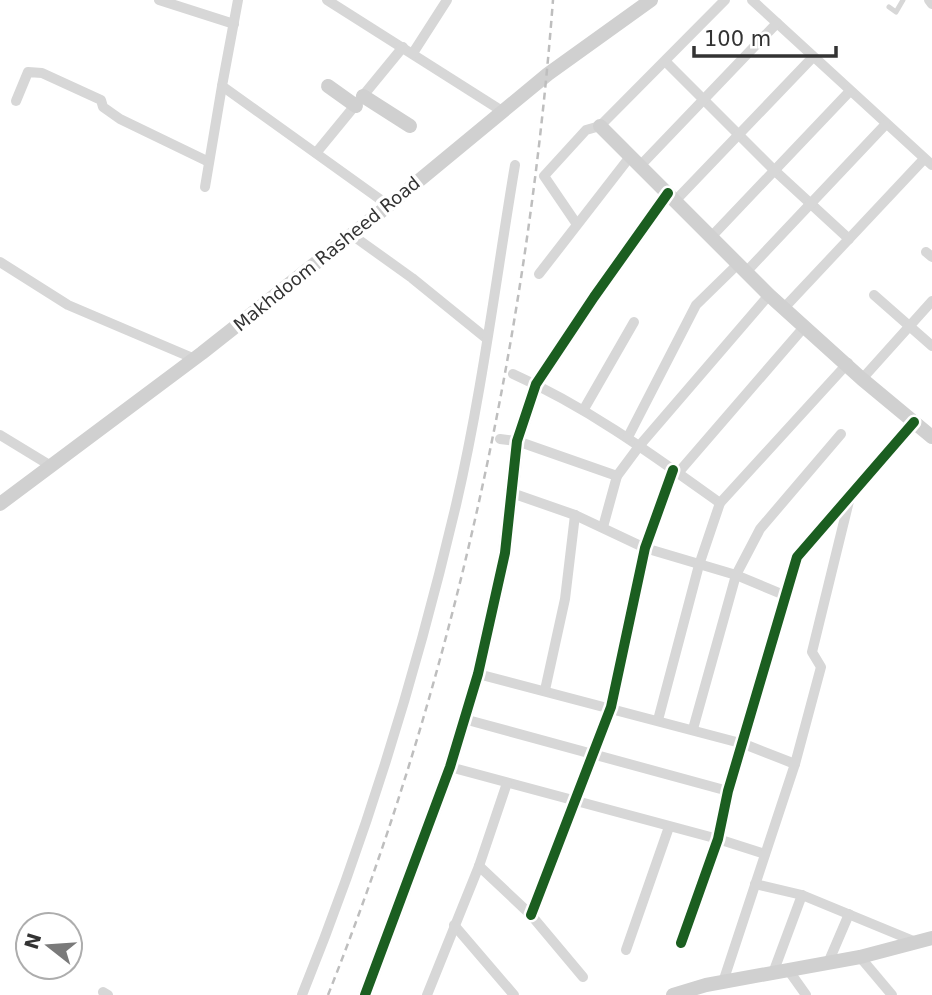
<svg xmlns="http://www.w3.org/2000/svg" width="932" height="995" font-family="'DejaVu Sans',sans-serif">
<rect width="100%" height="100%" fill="#fff"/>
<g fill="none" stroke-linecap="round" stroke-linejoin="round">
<polyline stroke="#d7d7d7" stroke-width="5" points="889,7 896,12 903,0"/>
<g stroke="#d7d7d7" stroke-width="10">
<polyline points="159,0 234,24"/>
<polyline points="238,0 222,86 388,205"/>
<polyline points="327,0 502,111"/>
<polyline points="752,0 932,165"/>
<polyline points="929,0 932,4"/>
<polyline points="413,53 447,0"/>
<polyline points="666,62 774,170 849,239"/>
<polyline points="16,101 28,72 42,73 101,100 103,107 120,119 209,162"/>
<polyline points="316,153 403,47"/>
<polyline points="639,167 777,23"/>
<polyline points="205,187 222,86"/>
<polyline points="675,201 813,57"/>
<polyline points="576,223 544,176 586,130 600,126 725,0"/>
<polyline points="352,235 412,278 486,338"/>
<polyline points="712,236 850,91"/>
<polyline points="926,252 932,257"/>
<polyline points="0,262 68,305 195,359"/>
<polyline points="747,271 885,125"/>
<polyline points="539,274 629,158"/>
<polyline points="874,295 932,346"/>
<polyline points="784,308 924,159"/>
<path d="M 513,374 C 589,408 653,455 720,503"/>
<polyline points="862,379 932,301"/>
<polyline points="584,409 634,322"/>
<polyline points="0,435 51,466"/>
<polyline points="628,437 696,305 739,263"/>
<polyline points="500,439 517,441 617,476"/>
<polyline points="678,473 805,326"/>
<polyline points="509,492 575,515 645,548 736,575 784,595"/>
<polyline points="603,527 617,476 640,445 769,295"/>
<polyline points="478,674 744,744 795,764"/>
<polyline points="545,690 565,599 575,515"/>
<polyline points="464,719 728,791"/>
<polyline points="658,720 699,565 720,503 848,363"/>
<polyline points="693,729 736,575 760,529 841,434"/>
<polyline points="450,767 718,839 765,854"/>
<polyline points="479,866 531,915 583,977"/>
<polyline points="755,884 802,895 916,942"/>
<polyline points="531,915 611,707 645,548 673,470"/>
<polyline points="454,925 514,995"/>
<polyline points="681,943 718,839 728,791 797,557 914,422"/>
<polyline points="626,950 669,827"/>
<polyline points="860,957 892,995"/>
<polyline points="828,963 849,914"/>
<polyline points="789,971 806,995"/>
<polyline points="773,973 802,895"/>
<polyline points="723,982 795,764 821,667 812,652 849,501"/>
<polyline points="103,992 108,995"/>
<path d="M 302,995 C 366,837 417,671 456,505 C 482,393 496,278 515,165"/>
<polyline points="427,995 479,866 507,783"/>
</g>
<g stroke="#d0d0d0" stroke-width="14">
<polyline points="328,86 356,106"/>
<polyline points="363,96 410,126"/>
<polyline points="600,126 769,295 862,379 932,437"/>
<polyline points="0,504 202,353 393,202 548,74 651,0"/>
<polyline points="365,995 450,767 478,674 505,553 517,441 536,384 594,297 668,193"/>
<polyline points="673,995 706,985 860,957 932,938"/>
</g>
<path stroke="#bebebe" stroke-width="2.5" stroke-dasharray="7 5" stroke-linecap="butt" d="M 328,995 C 454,678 527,340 553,0"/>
<defs>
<g id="cycleway">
<polyline points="531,915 611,707 645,548 673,470"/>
<polyline points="681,943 718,839 728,791 797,557 914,422"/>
<polyline points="365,995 450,767 478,674 505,553 517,441 536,384 594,297 668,193"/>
</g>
</defs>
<use href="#cycleway" stroke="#fff" stroke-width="15"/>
<use href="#cycleway" stroke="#1b5e20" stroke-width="10"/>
</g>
<g text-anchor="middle" stroke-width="7" stroke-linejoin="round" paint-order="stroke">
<g font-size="18" fill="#333" stroke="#fff">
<text transform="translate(327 254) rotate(-39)" y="6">Makhdoom Rasheed Road</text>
</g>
</g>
<g transform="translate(49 946) rotate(287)"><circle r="33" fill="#ffffff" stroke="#adadad" stroke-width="2"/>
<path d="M0-5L12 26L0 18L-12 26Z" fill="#7a7a7a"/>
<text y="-10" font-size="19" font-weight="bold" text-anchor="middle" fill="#333333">N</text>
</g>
<path d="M694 46v10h142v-10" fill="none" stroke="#333333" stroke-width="3.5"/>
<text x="704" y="46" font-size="21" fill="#333333" stroke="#ffffff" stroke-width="5" paint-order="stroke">100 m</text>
</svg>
